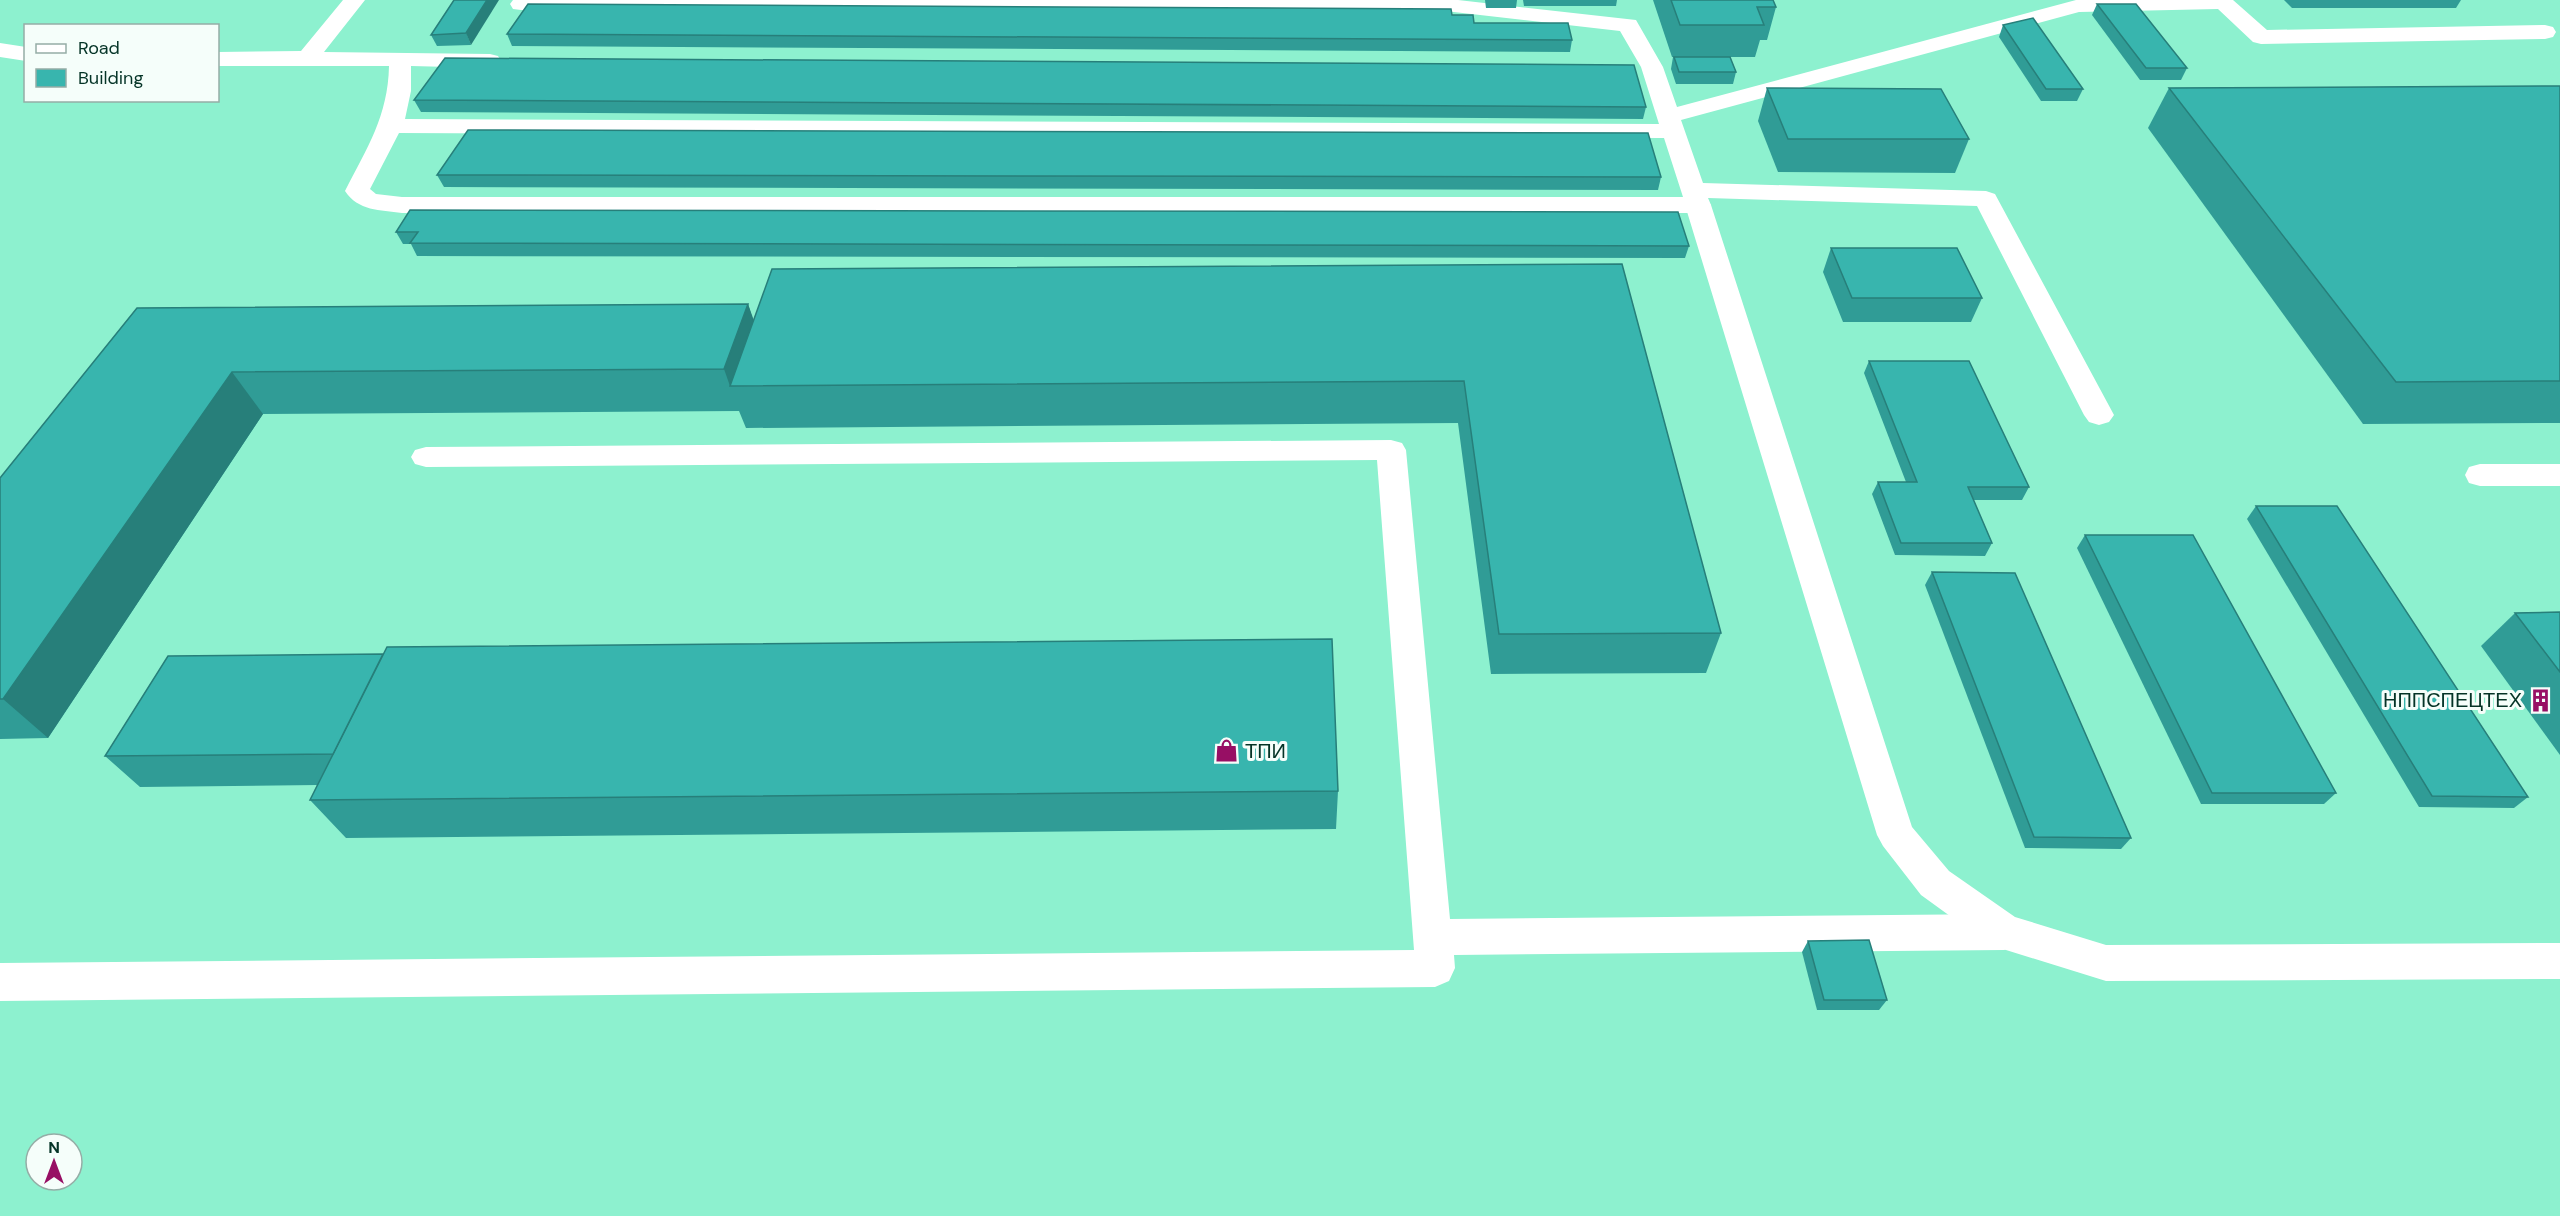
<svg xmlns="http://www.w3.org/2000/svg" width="2560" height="1216" font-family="'DM Sans',sans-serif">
<rect width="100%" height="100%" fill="#8df1cf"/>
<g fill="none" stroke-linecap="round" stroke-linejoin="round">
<g fill="#fff" fill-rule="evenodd">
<path d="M 343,0 L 365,0 L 324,52 L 490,54 L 498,56 L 501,61 L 498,66 L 490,68 L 411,66 L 411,91 L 405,119 L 1659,124 L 1641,67 L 1620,31 L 1445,11 L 521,10 L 513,9 L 510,4 L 513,0 L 1458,0 L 1636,20 L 1663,67 L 1677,107 L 2076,0 L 2233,0 L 2267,30 L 2545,25 L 2553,27 L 2556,32 L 2553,37 L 2545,39 L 2261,44 L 2253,42 L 2218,9 L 2079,12 L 1681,120 L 1703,183 L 1986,191 L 1995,194 L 2114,415 L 2109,422 L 2099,425 L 2089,422 L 2084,415 L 1977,206 L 1708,198 L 1711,205 L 1707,210 L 1698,213 L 402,213 C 380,210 358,211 345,191 C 367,148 388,116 389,66 L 218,66 L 218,52 L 301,51 ZM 399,133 L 1664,138 L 1683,197 L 402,197 L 376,194 L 370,189 Z"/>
<polygon points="0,43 26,47 26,61 0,57"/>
<polygon points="1391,440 1402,443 1406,450 1450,919 2004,914 2018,919 2024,932 2018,945 2004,950 1454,955 1455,968 1449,981 1435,987 0,1001 0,963 1414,950 1377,460 426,467 415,464 411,457 415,450 426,447"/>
<polygon points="2480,464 2560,464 2560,486 2480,486 2469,483 2465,475 2469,467"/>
</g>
<polygon fill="#fff" fill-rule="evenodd" points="1698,197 1707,200 1711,205 1912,827 1949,871 2015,917 2106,945 2560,943 2560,979 2106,981 1990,945 1921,895 1883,846 1877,835 1685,205 1689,200"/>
</g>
<g fill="#309c96">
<polygon points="454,0 471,45 437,46 431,35"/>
<polygon points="1485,0 1517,0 1516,8 1486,8"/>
<polygon points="1523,0 1617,0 1616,6 1524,6"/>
<polygon points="1653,0 1773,0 1776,7 1767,40 1760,40 1755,57 1730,57 1736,72 1733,84 1676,84 1671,69 1673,57 1672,57"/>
<polygon points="2284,0 2461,0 2456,8 2292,8"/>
<polygon points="2097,4 2187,68 2181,80 2140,80 2092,15"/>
<polygon points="1452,15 1474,23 1572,40 1570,52 512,46 507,34"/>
<polygon points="2003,25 2083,89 2077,101 2041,101 1999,37"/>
<polygon points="2560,86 2560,423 2363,424 2148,128 2169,88"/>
<polygon points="1767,88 1969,139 1955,173 1778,172 1758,121"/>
<polygon points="414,100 1646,107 1643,119 421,112"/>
<polygon points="437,175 1661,177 1658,190 444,187"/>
<polygon points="396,232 1689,246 1685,258 417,256 411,244 403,244"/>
<polygon points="1831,248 1982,298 1971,322 1843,322 1823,272"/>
<polygon points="1622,264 1721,633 1706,673 1491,674 1458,423 746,428 739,411 263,414 48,738 0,739 0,478 137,308 748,304 753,320"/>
<polygon points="1869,361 2029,487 2022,500 1973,500 1992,543 1985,556 1895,555 1872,494 1878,482 1906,482 1864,373"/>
<polygon points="2256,506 2528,797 2514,808 2419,807 2247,519"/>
<polygon points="2085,535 2336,793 2324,804 2201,804 2077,548"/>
<polygon points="1932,572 2131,838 2121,849 2025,848 1925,585"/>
<polygon points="2560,612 2560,755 2481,646 2515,613"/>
<polygon points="168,656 1338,791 1336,829 346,838 310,800 317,785 140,787 105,756"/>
<polygon points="1808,941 1887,1000 1879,1010 1817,1010 1802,952"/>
</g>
<g fill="#277f7a">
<polygon points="487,0 499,0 471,45 466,33"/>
<polygon points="748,304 763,346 730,386 724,369"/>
<polygon points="232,372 263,414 48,738 3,699"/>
</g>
<g fill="#38b5ae" stroke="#277f7a" stroke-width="1.5">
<polygon points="454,0 487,0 466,33 431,35"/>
<polygon points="1671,0 1773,0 1776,7 1757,7 1764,25 1680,25"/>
<polygon points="528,4 1451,9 1452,15 1473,15 1474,23 1568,23 1572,40 507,34"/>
<polygon points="2097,4 2136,4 2187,68 2146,68"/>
<polygon points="2033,18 2083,89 2046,89 2003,25"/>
<polygon points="1674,57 1730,57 1736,72 1679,72"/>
<polygon points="445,58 1634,65 1646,107 414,100"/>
<polygon points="2560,86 2560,381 2396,382 2169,88"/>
<polygon points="1767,88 1941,89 1969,139 1788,139"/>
<polygon points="468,130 1648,133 1661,177 437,175"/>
<polygon points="410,210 1678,212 1689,246 410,243 418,232 396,232"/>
<polygon points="1831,248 1957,248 1982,298 1852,298"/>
<polygon points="1622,264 1721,633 1499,634 1464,381 730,386 772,269"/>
<polygon points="748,304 724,369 232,372 3,699 0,699 0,478 137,308"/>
<polygon points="1869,361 1969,361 2029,487 1968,487 1992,543 1901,543 1878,482 1917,482"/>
<polygon points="2256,506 2337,506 2528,797 2432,796"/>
<polygon points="2085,535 2193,535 2336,793 2212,793"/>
<polygon points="1932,572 2015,573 2131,838 2034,837"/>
<polygon points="2560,612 2560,672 2515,613"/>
<polygon points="1332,639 1338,791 310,800 387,647"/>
<polygon points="383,654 333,754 105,756 168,656"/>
<polygon points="1869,940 1887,1000 1824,1000 1808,941"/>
</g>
<defs>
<symbol id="building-bare" viewBox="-9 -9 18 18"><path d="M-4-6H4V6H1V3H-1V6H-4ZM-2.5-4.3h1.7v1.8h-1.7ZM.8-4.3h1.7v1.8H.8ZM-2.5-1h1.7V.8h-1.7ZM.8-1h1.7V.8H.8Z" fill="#970f64" stroke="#f5fefa" stroke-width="2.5" paint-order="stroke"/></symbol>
<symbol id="shop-bare" viewBox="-9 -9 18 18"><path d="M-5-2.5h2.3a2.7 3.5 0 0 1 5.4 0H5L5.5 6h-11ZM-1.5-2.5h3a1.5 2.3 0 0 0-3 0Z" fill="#970f64" stroke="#f5fefa" stroke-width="2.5" paint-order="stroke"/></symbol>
</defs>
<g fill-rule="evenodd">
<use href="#building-bare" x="2524" y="684" width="33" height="33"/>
<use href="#shop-bare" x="1210" y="734" width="33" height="33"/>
</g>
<g text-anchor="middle" stroke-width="6" stroke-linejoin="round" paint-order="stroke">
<g font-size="20" fill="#053427" stroke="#f5fefa" text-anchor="end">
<text x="2522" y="707">НППСПЕЦТЕХ</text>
<text x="1245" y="758" text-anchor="start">ТПИ</text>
</g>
</g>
<rect x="24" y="24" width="195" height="78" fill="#f5fefa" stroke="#95ada6" stroke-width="1.5"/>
<rect x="36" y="44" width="30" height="9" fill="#ffffff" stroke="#95ada6" stroke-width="1.5"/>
<text x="78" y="54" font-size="18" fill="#053427">Road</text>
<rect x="36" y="69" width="30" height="18" fill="#38b5ae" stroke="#95ada6" stroke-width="1.5"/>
<text x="78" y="84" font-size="18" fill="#053427">Building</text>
<g transform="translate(54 1162)"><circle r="28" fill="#f5fefa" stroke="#95ada6" stroke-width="1.5"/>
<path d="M0-4.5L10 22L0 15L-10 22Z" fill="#970f64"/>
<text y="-9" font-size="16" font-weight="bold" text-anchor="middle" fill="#053427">N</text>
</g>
</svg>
